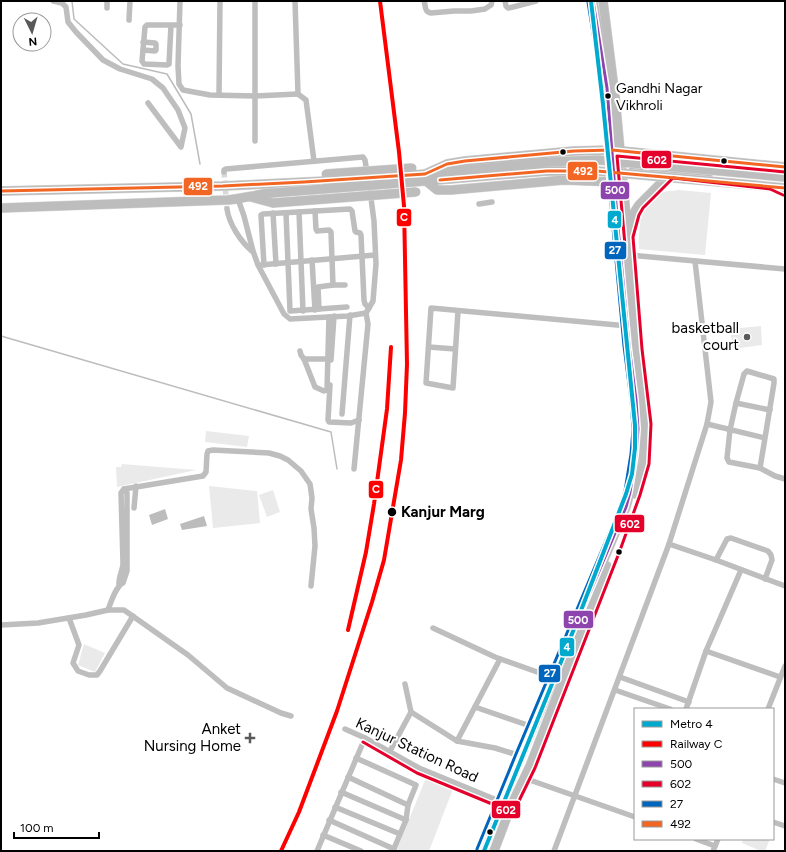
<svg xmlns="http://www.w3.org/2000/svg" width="786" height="852" font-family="Figtree,sans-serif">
<rect width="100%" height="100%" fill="#fff"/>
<g fill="#eaeaea">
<path d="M 679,190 L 711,193 L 705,255 L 639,249 C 638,231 640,205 657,194 C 663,191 672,191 679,190 Z"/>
<polygon points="761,326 762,345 733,349 730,329"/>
<polygon points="206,431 249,436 247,447 205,442"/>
<polygon points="122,464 196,470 117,487 116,467 121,467"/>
<polygon points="209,486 257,491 260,523 213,528"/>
<polygon points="273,490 280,512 267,517 259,495"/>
<polygon points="84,644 105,653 95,672 78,665"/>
<polygon points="426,778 453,789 429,851 401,851 397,849"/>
<polygon points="743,839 770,839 765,851 761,851 742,843"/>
</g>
<g fill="#bcbcbc">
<polygon points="165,509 168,519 152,525 149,515"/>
<polygon points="204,516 207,526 182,530 180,524"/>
</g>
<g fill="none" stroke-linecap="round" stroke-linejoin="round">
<g stroke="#bcbcbc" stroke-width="1.5">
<polyline points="72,1 74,19 123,64 167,74 191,114 200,164"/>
<polyline points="1,336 331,432 337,469"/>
</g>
<polyline stroke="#d9d9d9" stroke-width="5.5" stroke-dasharray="5.5 3" stroke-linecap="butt" points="224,172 227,209"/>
<defs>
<g id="primary">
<polyline points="603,1 615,96 628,237 637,350 646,424 645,443 644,463 635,494"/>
<polyline points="633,171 635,170 671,173 708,177"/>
<polyline points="434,173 548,162"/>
<polyline points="413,175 425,174 447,164 465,161 574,151 612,150 785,167"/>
<polyline points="426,181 437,190 451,190 564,180 614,182 619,179"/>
<polyline points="413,182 547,171"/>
<polyline points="1,191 223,186 326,181"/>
<polyline points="251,197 273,203"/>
<path d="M 1,208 L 227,200 C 242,199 257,194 272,193"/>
<polyline points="630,228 634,213 639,205 670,174"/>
<polyline points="482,851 521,756 626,507 630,492 636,455 638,429 636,400 629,346 617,217 607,88 593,1"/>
<polyline points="494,851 511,806 530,766 607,566"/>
</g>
</defs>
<use href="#primary" stroke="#dbdbdb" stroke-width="10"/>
<g stroke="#bebebe" stroke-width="5.5">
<polyline points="53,1 62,3 66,7 68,22 76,32 103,60 120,69 152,79 163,88 178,110 185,128 181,147 148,103"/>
<polyline points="180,1 178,66 179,84 183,90 210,95 255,96 298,94"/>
<polyline points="295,1 298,94 306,100 314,161"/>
<path d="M 424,1 C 426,6 424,12 431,13 L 454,11 L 471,11 L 485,9 L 491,5 L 492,1"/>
<polyline points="505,1 506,6 508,8 513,7 536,1"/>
<polyline points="107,8 107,1"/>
<polyline points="129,20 130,1"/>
<polyline points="171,25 169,64 167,65 144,64 142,61 145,27 147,25 180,25"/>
<polyline points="143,50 155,51 156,50 156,44 155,43 143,42"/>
<polyline points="219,95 220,1"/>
<polyline points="255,141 255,1"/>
<polyline points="224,172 224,170 226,169 363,157 365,160 367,173"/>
<polyline points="238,199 244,216 253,251 258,265 284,314 290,319 348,316 366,313"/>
<polyline points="479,204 492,202"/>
<path d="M 227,209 C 229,224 241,242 252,251"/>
<polyline points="315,211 316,229 317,231 329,230 331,232 333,285 318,287 319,309"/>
<polyline points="299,212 303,311"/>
<polyline points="273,213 276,264"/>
<polyline points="286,213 290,311 347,307"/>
<polyline points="629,255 785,269"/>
<polyline points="312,260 315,310"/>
<polyline points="260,265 375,255"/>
<polyline points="264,265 261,215 263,214 350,209 352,211 355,231 356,232 360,233 361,235 364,300 365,304 369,308"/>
<polyline points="333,285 345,285"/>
<polyline points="458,311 453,388 426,383 431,308 628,326"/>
<polyline points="429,347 455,349"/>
<polyline points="300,351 301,355 304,359"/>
<polyline points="328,359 304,359 315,387 324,391 327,390 329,317"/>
<polyline points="331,360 334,316"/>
<polyline points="330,385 328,420 329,422 351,423 359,420"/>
<polyline points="736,403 770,410"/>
<polyline points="342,414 350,315"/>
<polyline points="707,424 765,438 760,468 729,462 727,458 730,430 736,403 744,374 747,371 774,379 774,383 765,438"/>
<polyline points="760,468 775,476 785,479"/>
<polyline points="354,469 368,324 366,313 373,301 376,264 374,221 369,183"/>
<polyline points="124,489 203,476 206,472 207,454 208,451 213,450 269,453 280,456 288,460 301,471 310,484 312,498 311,509 314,528 315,546 311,586"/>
<polyline points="134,508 136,486"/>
<polyline points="669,544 716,560 785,586"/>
<polyline points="716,560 727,539 731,538 768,551 771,555 772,560 765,579"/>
<path d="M 108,610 C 111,602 116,586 123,583 L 127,571 L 127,493 L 124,489 L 121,493 L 123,563 C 123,571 118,577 119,585"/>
<polyline points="69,618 79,645 73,663 78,671 89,675 97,675 100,671 133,616"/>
<polyline points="1,625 38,623 86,615 108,610 124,610 188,655 227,688 281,713 291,716"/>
<polyline points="433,628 495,657 554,678"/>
<polyline points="706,651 780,677"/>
<polyline points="620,677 689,702"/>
<polyline points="405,684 411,712 457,741 495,748 521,756"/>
<polyline points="615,690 670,709"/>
<polyline points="475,707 533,727"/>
<polyline points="686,709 706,651 741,570"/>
<polyline points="768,709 785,666"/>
<polyline points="345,729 365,738 419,768 504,803"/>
<polyline points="457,741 500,659"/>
<polyline points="390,751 411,712"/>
<polyline points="356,758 416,785 408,805 406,820 393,851"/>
<polyline points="348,777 408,805"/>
<polyline points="524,778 635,817"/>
<polyline points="773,779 785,783"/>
<polyline points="341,792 406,820"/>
<polyline points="335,807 400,834"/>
<polyline points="329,820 394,849"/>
<polyline points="773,822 785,826"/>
<polyline points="323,835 361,851"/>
<polyline points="696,839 715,846"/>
<polyline points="317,851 365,738"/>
<polyline points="554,851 669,544 707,424 711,402 695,261"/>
<polyline points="713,851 718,839"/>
</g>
<use href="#primary" stroke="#bdbdbd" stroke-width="9"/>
<defs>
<g id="primary-bridge">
<polyline points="548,162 598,160 785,177"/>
<polyline points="547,171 597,171 785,188"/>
<polyline points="326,174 412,168"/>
<polyline points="326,181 413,175"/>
<polyline points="272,193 413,182"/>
<polyline points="273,203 416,192"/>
</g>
</defs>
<use href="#primary-bridge" stroke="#dbdbdb" stroke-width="10" stroke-linecap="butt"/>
<use href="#primary-bridge" stroke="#bdbdbd" stroke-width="9"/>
<defs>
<polyline id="bus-1" points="482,851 521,756 626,507 630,492 636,455 638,429 636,400 629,346 617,217 607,88 593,1"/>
<g id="bus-2">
<polyline points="625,245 617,156 785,172"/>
<polyline points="363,742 417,773 509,811 512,811 515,809 535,768 619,553 640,495 649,464 651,424 642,349 633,237 639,215 643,208 673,178 770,189 783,195"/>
</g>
<polyline id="bus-3" points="477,849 516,754 621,505 625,491 631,454 633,429 631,400 624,346 612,217 602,89 588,2"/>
<g id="bus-4">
<polyline points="440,180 547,171 597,171 785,188"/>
<polyline points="1,191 223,186 304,182 425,174 447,164 465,161 574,151 612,150 785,167"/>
</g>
</defs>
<use href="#bus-1" stroke="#fff" stroke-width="6"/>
<use href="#bus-2" stroke="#fff" stroke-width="6"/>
<use href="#bus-3" stroke="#fff" stroke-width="6"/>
<use href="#bus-4" stroke="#fff" stroke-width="6"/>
<use href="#bus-1" stroke="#8e44ad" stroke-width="3"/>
<use href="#bus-2" stroke="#e4002b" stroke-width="3"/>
<use href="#bus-3" stroke="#0065bd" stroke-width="3"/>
<use href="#bus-4" stroke="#f26522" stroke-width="3"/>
<defs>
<g id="rail-1">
<polyline points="348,630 366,552 374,504 387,409 391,347"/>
<polyline points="281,851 299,812 337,711 372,602 384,560 401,460 405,413 407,364 404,206 399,152 380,1"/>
</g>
</defs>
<use href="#rail-1" stroke="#fff" stroke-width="7"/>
<use href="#rail-1" stroke="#f00" stroke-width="4"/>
<defs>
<polyline id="metro-1" points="484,851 565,652 626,494 632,474 635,448 635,425 603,104 591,1"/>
</defs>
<use href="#metro-1" stroke="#fff" stroke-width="7"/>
<use href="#metro-1" stroke="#00a9ce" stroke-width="4"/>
</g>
<g fill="#000" stroke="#fff" stroke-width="1.5">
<circle cx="608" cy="96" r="3.5"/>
<circle cx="563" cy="152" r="3.5"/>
<circle cx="724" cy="161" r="3.5"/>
<circle cx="392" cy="512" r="5"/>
<circle cx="619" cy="552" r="3.5"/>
<circle cx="490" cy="832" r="3.5"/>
</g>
<g fill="#595959" stroke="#fff" stroke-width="1.5">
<circle cx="747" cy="337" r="4"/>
<path d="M248 732h4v4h4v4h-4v4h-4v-4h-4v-4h4z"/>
</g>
<g text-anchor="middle" stroke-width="4" stroke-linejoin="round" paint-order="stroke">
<g font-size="14" fill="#000" stroke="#fff" text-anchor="start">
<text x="616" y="93">Gandhi Nagar<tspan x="616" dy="17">Vikhroli</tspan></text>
</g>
<g font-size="15" fill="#000" stroke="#fff" text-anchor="end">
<text x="739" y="333">basketball<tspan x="739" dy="17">court</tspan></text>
<text x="241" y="734">Anket<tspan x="241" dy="17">Nursing Home</tspan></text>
</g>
<g font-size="15" font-weight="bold" fill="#000" stroke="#fff" text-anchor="start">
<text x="401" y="517">Kanjur Marg</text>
</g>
<g font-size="15" fill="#000" stroke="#fff">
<text transform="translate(417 750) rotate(25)" y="5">Kanjur Station Road</text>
</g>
</g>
<g stroke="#fff" stroke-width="1.5">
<rect x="641" y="150" width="31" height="19" rx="4" fill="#e4002b"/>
<rect x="567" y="161" width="31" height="20" rx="4" fill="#f26522"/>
<rect x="183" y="177" width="30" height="19" rx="4" fill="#f26522"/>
<rect x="600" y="181" width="30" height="19" rx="4" fill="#8e44ad"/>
<rect x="396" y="208" width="16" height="19" rx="4" fill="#f00"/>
<rect x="607" y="210" width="15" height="19" rx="4" fill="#00a9ce"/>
<rect x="604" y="241" width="23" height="19" rx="4" fill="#0065bd"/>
<rect x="368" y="480" width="16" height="19" rx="4" fill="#f00"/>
<rect x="614" y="514" width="31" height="19" rx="4" fill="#e4002b"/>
<rect x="563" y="610" width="31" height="19" rx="4" fill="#8e44ad"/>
<rect x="559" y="637" width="16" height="20" rx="4" fill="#00a9ce"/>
<rect x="538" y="664" width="23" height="19" rx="4" fill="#0065bd"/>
<rect x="491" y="800" width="30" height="19" rx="4" fill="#e4002b"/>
</g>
<g font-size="11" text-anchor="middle" font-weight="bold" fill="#fff">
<text x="657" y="164">602</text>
<text x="583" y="175">492</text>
<text x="198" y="190">492</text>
<text x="615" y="194">500</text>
<text x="404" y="221">C</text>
<text x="615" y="224">4</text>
<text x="615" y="254">27</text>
<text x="376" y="493">C</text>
<text x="630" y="528">602</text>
<text x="578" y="624">500</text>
<text x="567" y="651">4</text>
<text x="550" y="677">27</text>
<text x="506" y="814">602</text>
</g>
<rect width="786" height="852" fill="none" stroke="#000000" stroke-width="4"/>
<rect x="634" y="708" width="140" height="132" fill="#ffffff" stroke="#999999"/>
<rect x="642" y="721" width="20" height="6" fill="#00a9ce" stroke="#999999"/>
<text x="670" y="728" font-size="12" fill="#000000">Metro 4</text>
<rect x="642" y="741" width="20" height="6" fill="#ff0000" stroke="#999999"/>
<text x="670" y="748" font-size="12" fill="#000000">Railway C</text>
<rect x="642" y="761" width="20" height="6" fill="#8e44ad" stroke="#999999"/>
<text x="670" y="768" font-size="12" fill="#000000">500</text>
<rect x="642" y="781" width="20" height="6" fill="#e4002b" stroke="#999999"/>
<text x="670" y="788" font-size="12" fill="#000000">602</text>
<rect x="642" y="801" width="20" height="6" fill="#0065bd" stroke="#999999"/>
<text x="670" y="808" font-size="12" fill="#000000">27</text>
<rect x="642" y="821" width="20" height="6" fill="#f26522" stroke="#999999"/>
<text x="670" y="828" font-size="12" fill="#000000">492</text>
<g transform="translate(32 32) rotate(175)"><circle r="19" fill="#ffffff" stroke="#999999"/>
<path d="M0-3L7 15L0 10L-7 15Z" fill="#595959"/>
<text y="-6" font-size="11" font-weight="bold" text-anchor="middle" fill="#000000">N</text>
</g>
<path d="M14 832v6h85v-6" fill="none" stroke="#000000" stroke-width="2"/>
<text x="20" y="832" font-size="12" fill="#000000" stroke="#ffffff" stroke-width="3" paint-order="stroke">100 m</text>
</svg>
